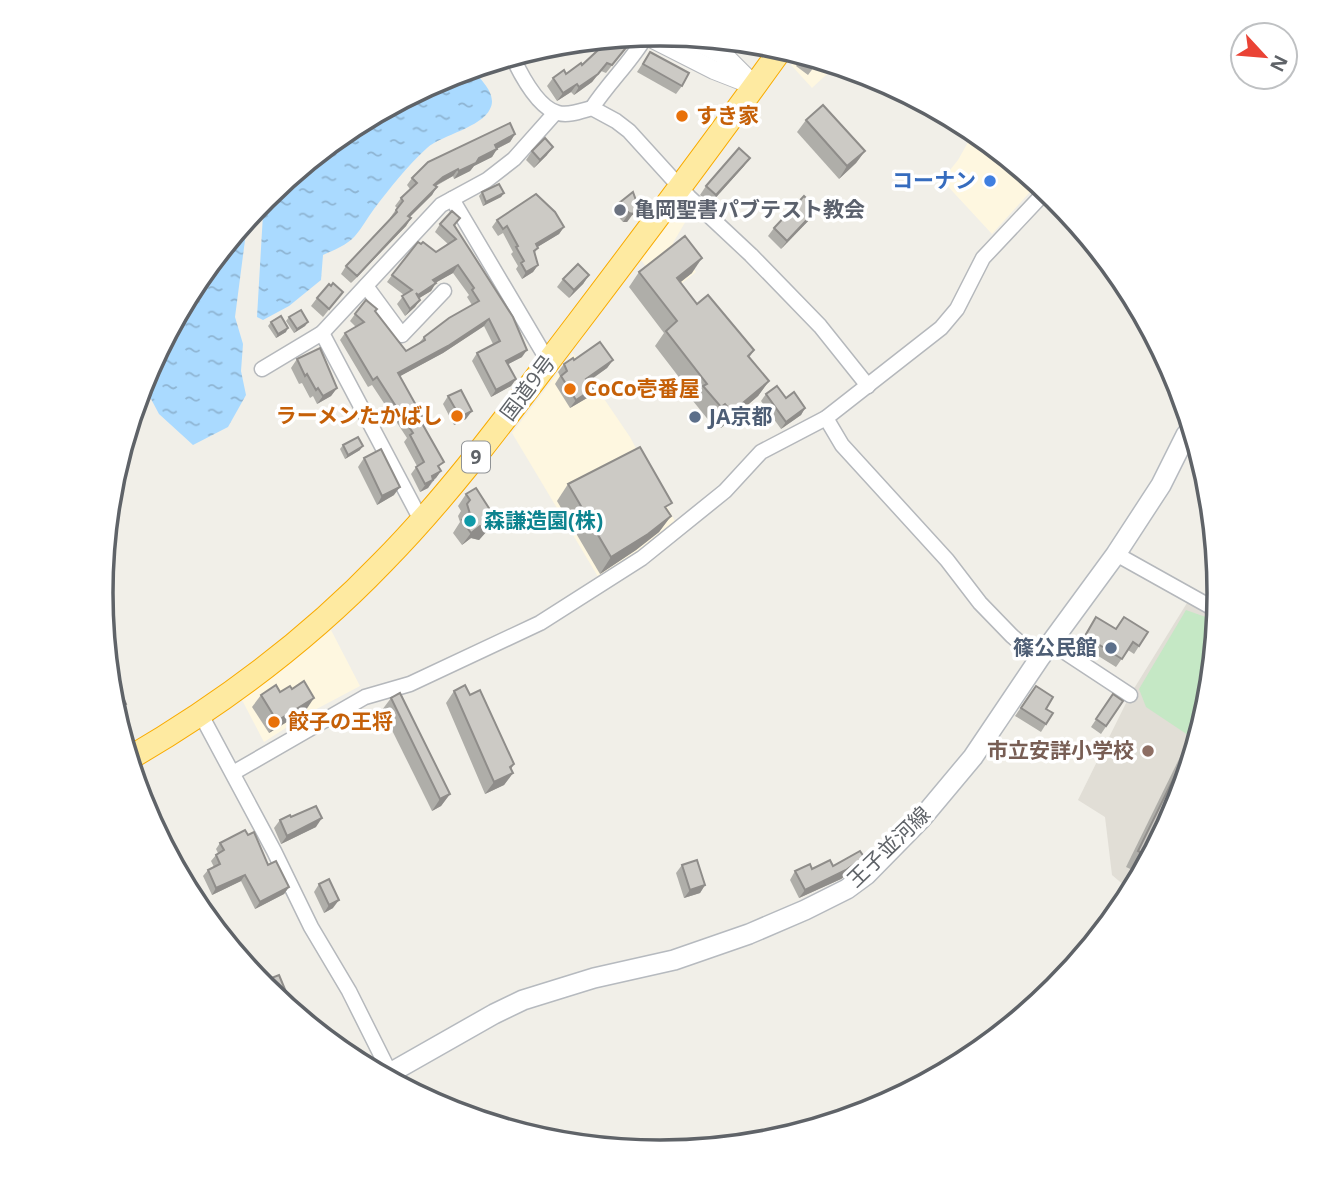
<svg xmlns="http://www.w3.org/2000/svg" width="1320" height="1186" font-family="'Open Sans','Noto Sans JP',sans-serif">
<defs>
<pattern id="water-ripples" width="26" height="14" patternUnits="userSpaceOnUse" patternTransform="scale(1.75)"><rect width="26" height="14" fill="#aadaff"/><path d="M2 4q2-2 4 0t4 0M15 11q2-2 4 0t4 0" fill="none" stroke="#8eb4d2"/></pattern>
</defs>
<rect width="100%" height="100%" fill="#f1efe8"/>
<g fill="#fef7e0">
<polygon points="799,53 837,65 812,88 791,65"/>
<polygon points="975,130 1038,183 992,234 942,180 958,160"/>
<polygon points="675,202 690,214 673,243 696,272 667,295 638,256"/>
<polygon points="573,353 630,437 677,525 600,580 512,433"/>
<polygon points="331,630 360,686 309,713 264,742 242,700"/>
</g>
<polygon fill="#e1ded6" points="1187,603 1217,618 1209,703 1177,808 1132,892 1112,875 1105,817 1078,800 1130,695"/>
<polygon fill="#c5e8c5" points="1186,610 1217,621 1209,703 1197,741 1146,707 1139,689"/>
<g fill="url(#water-ripples)">
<path d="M 471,68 C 480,79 498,94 490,109 C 482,127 442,135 427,148 C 407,166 390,188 374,209 C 367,218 362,228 355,236 C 347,245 334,250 323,255 L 321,280 L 289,306 L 263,320 L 257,317 L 264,197 L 349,127 L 446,76 Z"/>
<polygon points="248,217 235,317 243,344 241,371 246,395 228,427 193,445 159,414 142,382 195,282"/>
</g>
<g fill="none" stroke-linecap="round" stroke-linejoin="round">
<defs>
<g id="minor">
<path d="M 512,56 C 520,73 538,108 558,113 C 569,116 581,111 592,108 L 616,121 L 629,131 L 689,197 L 751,255 L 820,326 L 868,386"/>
<path d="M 592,108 C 609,82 631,62 646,36"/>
<polyline points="452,199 548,361"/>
<polyline points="366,286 402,335 444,291"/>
<polyline points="322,333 421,520"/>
<polyline points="262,369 322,333 441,205 487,180 514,159 555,113"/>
<polyline points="826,418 842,445 947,560 980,603 1012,636 1039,659"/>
<polyline points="1116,554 1218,611"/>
<polyline points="1051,643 1130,695"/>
<polyline points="200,713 274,851 311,927 349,991 390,1073"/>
<polyline points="233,773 365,697 410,684 540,623 642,558 725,491 761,452 826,418 941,328 957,309 983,258 1047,190"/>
</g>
<g id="tertiary">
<polyline points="645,35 714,70 755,86"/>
<polyline points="685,36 725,56 750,81"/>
</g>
<polyline id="secondary" points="383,1077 494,1014 523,1000 594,978 674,960 749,934 805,910 847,889 866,875 922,818 973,757 1039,659 1116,554 1161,485 1186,435 1192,427"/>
<path id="trunk" d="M 128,759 C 221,705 309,639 383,562 C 455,489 515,405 577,324 C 646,233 715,141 782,48"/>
</defs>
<use href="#minor" stroke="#b5b8bc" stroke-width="17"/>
<use href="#tertiary" stroke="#b5b8bc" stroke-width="20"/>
<use href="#secondary" stroke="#b6babf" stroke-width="22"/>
<use href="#trunk" stroke="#f9ab00" stroke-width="25"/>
<use href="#minor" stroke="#fff" stroke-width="14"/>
<use href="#tertiary" stroke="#fff" stroke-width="18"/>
<use href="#secondary" stroke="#fff" stroke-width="19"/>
<use href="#trunk" stroke="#feeaa1" stroke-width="23"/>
</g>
<g fill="#afaea9">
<polygon points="629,44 606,73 601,71 592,82 574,95 571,92 557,101 547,86 553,78 566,74 582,65"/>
<polygon points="650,52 682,86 676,94 637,72"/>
<polygon points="804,55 820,59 808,75 796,66"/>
<polygon points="806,120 865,151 856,163 839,179 797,132"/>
<polygon points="515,134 510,142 497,149 492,157 474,166 470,171 454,179 453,176 436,186 432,195 409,217 411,218 406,226 351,283 341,274 346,266 391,218 390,218 397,208 395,206 401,198 410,189 407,185 412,178"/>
<polygon points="532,151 547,155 534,168 526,160"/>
<polygon points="744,166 710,204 700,195 706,186"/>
<polygon points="482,192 504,193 501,197 483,206 479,196"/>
<polygon points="619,203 638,206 627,222 623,222 613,211"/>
<polygon points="817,209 812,217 781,249 768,236 774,228"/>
<polygon points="497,220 564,227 559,234 537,247 535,253 538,265 533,272 522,279 516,269 518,266 511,254 513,252 503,233 498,236 492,227"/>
<polygon points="440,224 455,225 522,357 508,364 516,379 511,386 491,397 472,361 477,353 493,344 484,326 443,353 400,376 420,419 441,471 428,488 420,492 411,474 417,466 404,442 407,438 372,385 368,387 340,340 345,333 356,327 350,321 355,314 375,311 406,351 419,343 424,337 472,305 467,297 469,295 453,273 435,283 431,291 419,298 420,300 415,307 405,316 397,304 404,295 387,282 392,275 436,252 448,244 435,232"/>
<polygon points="639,272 692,273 680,282 697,304 754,350 749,358 769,381 758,396 721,428 714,420 710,422 693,401 695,398 655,346 664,333 629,287"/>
<polygon points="589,275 583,284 569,298 557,287 563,279"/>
<polygon points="343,292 323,317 311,306 317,298"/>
<polygon points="289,317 308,322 305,326 294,333 286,321"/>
<polygon points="271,322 286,332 276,338 268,326"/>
<polygon points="297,359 337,388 331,396 317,404 313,396 310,398 302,383 299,384 291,368"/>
<polygon points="574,360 613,360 607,368 588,382 587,398 570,408 555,384 560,376 558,372 564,364"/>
<polygon points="766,394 786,398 805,408 801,415 781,429 761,401"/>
<polygon points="448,396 466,419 454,425 443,404"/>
<polygon points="343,445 360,450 345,459 340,449"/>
<polygon points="364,458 394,495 377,505 358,467"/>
<polygon points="568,484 671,516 659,532 636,550 600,574 557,501"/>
<polygon points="466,494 487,531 479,540 471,538 462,545 453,533 460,522 458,516 461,511 458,506"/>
<polygon points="1091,625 1116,629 1148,632 1134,654 1128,650 1116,667 1079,644"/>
<polygon points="1036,686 1046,709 1046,724 1041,732 1015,716"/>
<polygon points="454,691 470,695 514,764 511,769 513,773 504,785 485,794 446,703"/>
<polygon points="280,692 306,710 269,733 252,707 261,695"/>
<polygon points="1113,694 1123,701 1101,734 1091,727"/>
<polygon points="391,698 450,794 441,806 432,811 382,710"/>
<polygon points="1193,739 1177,808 1141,874 1126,867 1181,755"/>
<polygon points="291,817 316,827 281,844 274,828 280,820"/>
<polygon points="248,835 268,865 289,887 284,894 255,909 241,881 212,895 203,876 208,870 214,867 211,861 216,855 218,853 216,849 220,843"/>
<polygon points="682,865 705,885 700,893 684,898 676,873"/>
<polygon points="833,866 858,866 841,879 799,898 790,880 795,871"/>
<polygon points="319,884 333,908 324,913 314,892"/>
</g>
<g fill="#8f8d8a">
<polygon points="607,63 592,82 574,95 579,87"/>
<polygon points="577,84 571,92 557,101 563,93"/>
<polygon points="515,134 510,142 490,152 495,145"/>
<polygon points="553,147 547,155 534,168 540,160"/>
<polygon points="497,149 492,157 474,166 470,171 454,179 459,171 479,158"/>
<polygon points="865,151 856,163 839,179 847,166"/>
<polygon points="750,158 744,166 710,204 716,195"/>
<polygon points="458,169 453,176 438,184 429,192 434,185 443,177"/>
<polygon points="437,187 432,195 403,224 408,216"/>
<polygon points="504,193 501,197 483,206 486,202"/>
<polygon points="817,209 812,217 781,249 787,241"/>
<polygon points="629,213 633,214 627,222 623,222"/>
<polygon points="411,218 406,226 351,283 357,276"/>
<polygon points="564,227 559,234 531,251 536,244"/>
<polygon points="702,258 692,273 666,294 677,278"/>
<polygon points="458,265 453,273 428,287 433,280"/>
<polygon points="538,265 533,272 522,279 526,272"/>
<polygon points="589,275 583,284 569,298 574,290"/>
<polygon points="436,283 431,291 413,302 418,295"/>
<polygon points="420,300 415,307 405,316 410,309"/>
<polygon points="489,319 484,326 443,353 393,380 398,373"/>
<polygon points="308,322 305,326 294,333 297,329"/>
<polygon points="288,328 286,332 276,338 278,334"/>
<polygon points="527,350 522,357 501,368 506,361"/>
<polygon points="613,360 607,368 580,387 586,379"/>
<polygon points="516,379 511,386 491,397 496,390"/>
<polygon points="769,381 758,396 721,428 732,412"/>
<polygon points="337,388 331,396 317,404 323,396"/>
<polygon points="593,389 587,398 570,408 576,400"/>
<polygon points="725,404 714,420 710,422 721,407"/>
<polygon points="805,408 801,415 781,429 786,422"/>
<polygon points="472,411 466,419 454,425 460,417"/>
<polygon points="363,446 360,450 345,459 348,455"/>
<polygon points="441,471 436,478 429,483 433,480 428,488 420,492 432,476"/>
<polygon points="400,487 394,495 377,505 382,496"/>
<polygon points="671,516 659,532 636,550 600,574 611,557"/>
<polygon points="496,519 487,531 479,540 471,538 462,545 471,533 480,526"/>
<polygon points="314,698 306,710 269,733 277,721"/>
<polygon points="126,704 120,713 115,715 113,710"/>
<polygon points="514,764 506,776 513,773 504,785 485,794 494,782"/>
<polygon points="450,794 441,806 432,811 440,799"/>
<polygon points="322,818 316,827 281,844 287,836"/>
<polygon points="864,857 858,866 841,879 799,898 805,890"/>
<polygon points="245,875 241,881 212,895 216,888"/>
<polygon points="705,885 700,893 684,898 690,890"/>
<polygon points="289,887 284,894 255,909 260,902"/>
<polygon points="339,900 333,908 324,913 329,905"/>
</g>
<g fill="#cccac5" stroke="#8f8d8a" stroke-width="2">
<polygon points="622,37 629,44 612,65 607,63 598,74 579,87 577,84 563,93 553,78 564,70 566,74 581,63 582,65 611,38"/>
<polygon points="650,52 689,73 682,86 643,64"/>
<polygon points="804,55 820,59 814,67 802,58"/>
<polygon points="823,105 865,151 847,166 806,120"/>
<polygon points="510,123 515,134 495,145 497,149 479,158 476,163 459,171 458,169 443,177 434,185 437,187 408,216 411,218 357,276 346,266 397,212 396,210 403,201 401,198 417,183 412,178 428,162"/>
<polygon points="545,138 553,147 540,160 532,151"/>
<polygon points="739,148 750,158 716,195 706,186"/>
<polygon points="499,184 504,193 486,202 482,192"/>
<polygon points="633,192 638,206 633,214 629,213 619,203"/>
<polygon points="536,194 555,212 564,227 536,244 538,248 534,251 538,265 526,272 521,263 524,261 516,247 518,246 507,226 503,229 497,220"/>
<polygon points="804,196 817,209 787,241 774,228"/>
<polygon points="452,211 460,218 454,225 513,317 527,350 506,361 516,379 496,390 477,353 500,341 489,319 448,346 398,373 422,416 419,418 444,462 438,466 441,471 432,476 433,480 425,484 416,467 424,462 410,435 413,433 377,377 373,380 345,333 364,322 355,314 366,300 377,309 375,311 406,351 425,340 424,337 449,318 479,301 472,290 474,288 458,265 433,280 436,283 418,295 416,293 420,300 410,309 402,296 412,290 392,275 418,242 421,244 423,242 436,252 456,239 440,224"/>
<polygon points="685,236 702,258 677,278 697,304 708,295 754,350 748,356 769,381 732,412 725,404 721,407 703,386 707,384 666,331 677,321 639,272"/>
<polygon points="578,264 589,275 574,290 563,279"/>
<polygon points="333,283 343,292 329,309 317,298 329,284 331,286"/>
<polygon points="301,310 308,322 297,329 289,317"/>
<polygon points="281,316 288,328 278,334 271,322"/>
<polygon points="600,342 613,360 586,379 593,389 576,400 561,376 567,371 564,364 573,358 574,360"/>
<polygon points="320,348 337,388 323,396 318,388 316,390 307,374 305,376 297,359"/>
<polygon points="777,386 786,398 794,392 805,408 786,422 766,394"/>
<polygon points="461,390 472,411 460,417 448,396"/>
<polygon points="358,437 363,446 348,455 343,445"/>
<polygon points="640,447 672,503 665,507 671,516 648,534 611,557 568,484"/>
<polygon points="381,449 400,487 382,496 364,458"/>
<polygon points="476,488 496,519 487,528 480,526 471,533 462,520 470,514 467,504 470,500 466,494"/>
<polygon points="1096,617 1116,629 1124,617 1148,632 1139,646 1133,642 1122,659 1085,636"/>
<polygon points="304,681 314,698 277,721 261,695 276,685 280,692 290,686 292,689"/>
<polygon points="117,684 126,704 113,710 111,702 109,687"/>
<polygon points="465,685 470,695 480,690 514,764 510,767 513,773 494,782 454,691"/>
<polygon points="1036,686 1053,697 1046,709 1053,713 1046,724 1021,708"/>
<polygon points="400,693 450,794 440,799 391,698"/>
<polygon points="1113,694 1123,701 1106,726 1096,719"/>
<polygon points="1193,739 1197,741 1177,808 1150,857 1138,851"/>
<polygon points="316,806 322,818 287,836 280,820 290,815 291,817"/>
<polygon points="245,830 248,835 254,832 268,865 276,861 289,887 260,902 245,875 216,888 208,870 220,864 216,855 224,850 220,843"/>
<polygon points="860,851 864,857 846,870 805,890 795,871 810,864 812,869 830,860 833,866"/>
<polygon points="697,860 705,885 690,890 682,865"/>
<polygon points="329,879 339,900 329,905 319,884"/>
<polygon points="279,975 291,1004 286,1006 264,989 259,983"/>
</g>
<g fill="#e8710a" stroke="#fff" stroke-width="2.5">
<circle cx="682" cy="116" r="7"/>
<circle cx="570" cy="389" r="7"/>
<circle cx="457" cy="416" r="7"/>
<circle cx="274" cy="722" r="7"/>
</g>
<circle fill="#3f7fe0" stroke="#fff" stroke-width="2.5" cx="990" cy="181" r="7"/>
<circle fill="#6b7280" stroke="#fff" stroke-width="2.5" cx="620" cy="210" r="7"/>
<g fill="#5c6f8a" stroke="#fff" stroke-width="2.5">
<circle cx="695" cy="417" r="7"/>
<circle cx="1111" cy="648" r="7"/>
</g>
<circle fill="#0f9aa8" stroke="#fff" stroke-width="2.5" cx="470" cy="521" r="7"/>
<circle fill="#8d6e63" stroke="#fff" stroke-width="2.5" cx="1148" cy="751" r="7"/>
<g text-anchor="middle" stroke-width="7" stroke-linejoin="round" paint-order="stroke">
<rect fill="#fff" stroke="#8f9295" stroke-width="2" x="462" y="441.5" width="28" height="31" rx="5"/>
<g font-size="19" font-weight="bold" fill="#5f6368">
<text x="476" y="464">9</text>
</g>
<g font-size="21" font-weight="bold" fill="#c56008" stroke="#fff" text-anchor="start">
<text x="696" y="123">すき家</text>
<text x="584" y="396">CoCo壱番屋</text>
<text x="443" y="423" text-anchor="end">ラーメンたかばし</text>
<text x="288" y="729">餃子の王将</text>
</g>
<g font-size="21" font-weight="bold" fill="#366cbe" stroke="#fff" text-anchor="end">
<text x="976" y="188">コーナン</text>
</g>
<g font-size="21" font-weight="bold" fill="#5b616d" stroke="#fff" text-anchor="start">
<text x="634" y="217">亀岡聖書パブテスト教会</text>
</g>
<g font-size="21" fill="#5f6368" stroke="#fff">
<text transform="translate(528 388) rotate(-53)" y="7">国道9号</text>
<text transform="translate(889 847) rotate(-44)" y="7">王子並河線</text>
</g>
<g font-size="21" font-weight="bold" fill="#4e5e75" stroke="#fff" text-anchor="start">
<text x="709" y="424">JA京都</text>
<text x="1097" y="655" text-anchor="end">篠公民館</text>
</g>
<g font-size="21" font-weight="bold" fill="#0d838f" stroke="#fff" text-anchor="start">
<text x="484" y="528">森謙造園(株)</text>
</g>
<g font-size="21" font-weight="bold" fill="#785e54" stroke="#fff" text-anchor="end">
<text x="1134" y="758">市立安詳小学校</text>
</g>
</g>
<path d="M0 0H1320V1186H0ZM113 593a547 547 0 1 1 1094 0a547 547 0 1 1-1094 0Z" fill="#fff" fill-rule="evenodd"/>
<path fill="none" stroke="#5f6368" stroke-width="3.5" d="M113 593a547 547 0 1 1 1094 0a547 547 0 1 1-1094 0Z"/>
<g transform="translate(1264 56) rotate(116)"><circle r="33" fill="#ffffff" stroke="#bfc1c3" stroke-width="2"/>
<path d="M0-5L12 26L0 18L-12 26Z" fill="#ea4335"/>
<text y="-10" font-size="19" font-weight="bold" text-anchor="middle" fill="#5f6368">N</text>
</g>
</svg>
